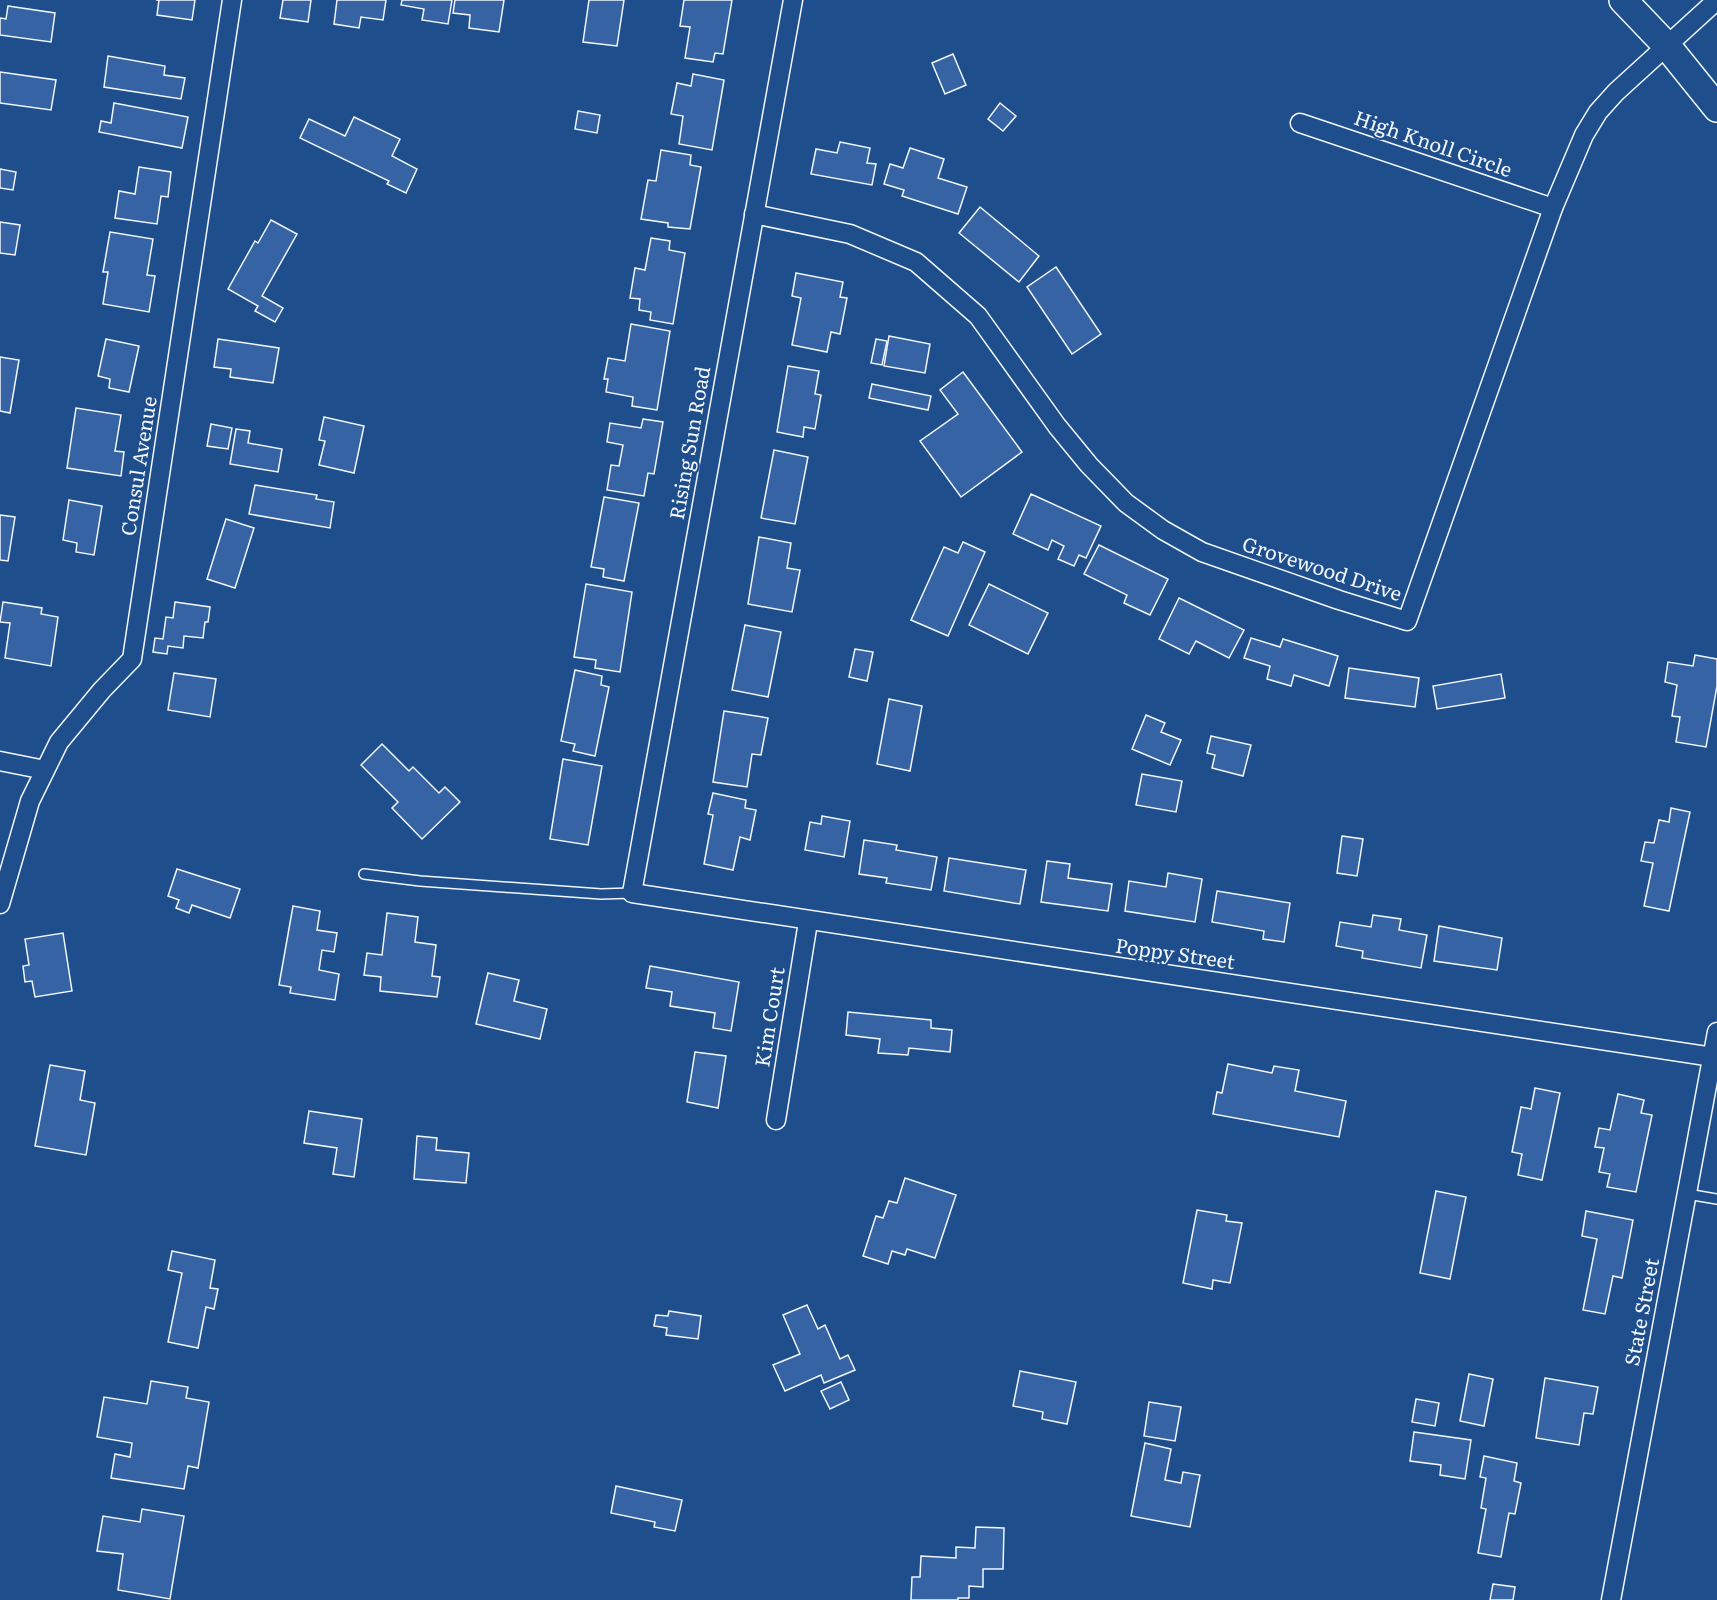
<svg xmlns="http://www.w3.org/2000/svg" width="1717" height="1600" font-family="Literata,serif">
<rect width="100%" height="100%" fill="#1f4e8c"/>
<g fill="#3563a3" stroke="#f2f6ff" stroke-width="1.5">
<polygon points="156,0 195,0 192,20 157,15 159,0"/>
<polygon points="283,0 311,0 308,22 280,18"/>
<polygon points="337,0 386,0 383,20 361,17 359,28 334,24"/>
<polygon points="402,0 452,0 448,24 422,20 424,9 401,5"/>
<polygon points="455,0 504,0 499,32 469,28 470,15 453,13"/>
<polygon points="589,0 624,0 617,46 583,42"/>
<polygon points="684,0 732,0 723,54 715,53 713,62 685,58 690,27 680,26"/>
<polygon points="8,6 55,13 51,42 0,35 0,18 6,19"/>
<polygon points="953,54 966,85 945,94 932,63"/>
<polygon points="108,56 165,66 164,75 185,78 181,99 104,87"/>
<polygon points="0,72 56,80 51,110 0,103"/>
<polygon points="693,74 724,80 712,150 679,144 683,116 671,114 677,83 691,86"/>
<polygon points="114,103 188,117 182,148 99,132 101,121 111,123"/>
<polygon points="1000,103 1016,116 1003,131 988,119"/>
<polygon points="578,111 600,115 597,133 575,129"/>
<polygon points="354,117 400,139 392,156 417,169 406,193 387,184 389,181 300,138 309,119 345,136"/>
<polygon points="840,142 870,148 867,163 876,164 872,185 811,174 816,149 837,153"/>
<polygon points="910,148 944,159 938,178 967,187 958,214 902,196 904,190 884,184 890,164 903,168"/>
<polygon points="661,150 691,155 690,165 701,167 690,229 668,227 668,223 641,219 648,180 656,181"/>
<polygon points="139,167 171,172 168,197 161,196 157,224 115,218 119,191 135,194"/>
<polygon points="0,169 16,172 13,190 0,188"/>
<polygon points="980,207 1039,256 1019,282 959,233"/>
<polygon points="271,220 297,234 262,296 283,308 275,322 255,311 258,306 228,289 255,241 258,243"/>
<polygon points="0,222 20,225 15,255 0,253"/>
<polygon points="110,232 153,239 147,275 155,276 149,312 103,304 108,272 103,272"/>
<polygon points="651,238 670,241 669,250 685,253 673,324 650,320 651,312 639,310 640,299 630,298 635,268 645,270"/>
<polygon points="1056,267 1101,334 1072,354 1027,287"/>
<polygon points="796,273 843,282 840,297 847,298 840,334 831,332 827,352 792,345 801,298 792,296"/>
<polygon points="631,324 670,331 657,410 632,406 633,397 606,392 608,379 604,379 608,358 625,361"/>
<polygon points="889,336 930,344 925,373 884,366"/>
<polygon points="106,339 139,346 129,392 109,388 110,379 98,376"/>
<polygon points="218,339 279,348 273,383 230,377 231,369 214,367"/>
<polygon points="876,339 887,341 882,365 871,363"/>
<polygon points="0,357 19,360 10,413 0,411"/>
<polygon points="788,366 819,371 815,394 821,395 815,429 804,427 803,437 777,432"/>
<polygon points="963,372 1022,452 961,497 920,441 958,414 940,390"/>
<polygon points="872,384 931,396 928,410 869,398"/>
<polygon points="76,408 121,415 115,451 124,452 121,476 67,468"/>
<polygon points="324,417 364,426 354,473 319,465 325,441 319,440"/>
<polygon points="643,419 663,422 654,474 648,473 644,496 607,490 611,465 619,466 623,445 607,442 610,423 641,428"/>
<polygon points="211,424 232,428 228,449 207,446"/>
<polygon points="236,429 250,431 248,443 282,449 278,472 230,464"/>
<polygon points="774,450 808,457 795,524 761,518"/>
<polygon points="255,485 317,495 316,499 334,502 330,528 249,514"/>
<polygon points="1031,494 1101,526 1086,558 1079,555 1074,566 1058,559 1064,546 1052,540 1048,550 1013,534"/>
<polygon points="604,497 639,503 624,581 603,577 604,569 591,567"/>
<polygon points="69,500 102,506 94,555 76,552 77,543 63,540"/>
<polygon points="0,515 15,517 8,561 0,560"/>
<polygon points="226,519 254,528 235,588 207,579"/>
<polygon points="759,537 791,543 787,568 800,570 792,612 748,604"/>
<polygon points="963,542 985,552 948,636 911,620 944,547 958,553"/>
<polygon points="1099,545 1168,579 1150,615 1124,603 1127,595 1084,574"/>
<polygon points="586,584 632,592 620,672 595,668 596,660 574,657"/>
<polygon points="989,584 1048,613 1028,654 969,625"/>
<polygon points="1179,598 1244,630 1229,658 1196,641 1189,654 1159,639"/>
<polygon points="3,602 42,608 41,614 58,617 51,666 5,658 10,623 0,622"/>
<polygon points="175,602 210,607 208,622 205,622 203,638 184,636 183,648 168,646 167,654 153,652 155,638 163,639 166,617 173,618"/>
<polygon points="745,625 781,632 768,697 732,690"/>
<polygon points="1251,638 1280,647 1283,639 1338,656 1329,686 1294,675 1291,686 1267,679 1270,666 1244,658"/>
<polygon points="855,649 873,652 867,681 849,677"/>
<polygon points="1695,655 1717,659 1717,686 1706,747 1676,742 1680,717 1672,716 1677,685 1665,682 1668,662 1693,666"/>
<polygon points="1349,668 1419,678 1415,707 1345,698"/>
<polygon points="575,670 602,676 601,685 609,687 595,756 573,751 575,744 561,741"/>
<polygon points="174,673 216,679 210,717 168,710"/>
<polygon points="1501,674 1505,698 1437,709 1433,686"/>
<polygon points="889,699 922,706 910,771 877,764"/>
<polygon points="724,711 768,718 761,755 752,754 747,787 713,782"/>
<polygon points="1146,715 1165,723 1161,732 1181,740 1170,765 1132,749"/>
<polygon points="1211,736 1251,745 1243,776 1212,768 1215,755 1207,753"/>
<polygon points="382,744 409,771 413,767 439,793 445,787 460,802 422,839 392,808 398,802 361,765"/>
<polygon points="563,759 602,766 588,845 550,839"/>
<polygon points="1142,774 1182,781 1176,812 1136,805"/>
<polygon points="713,793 746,800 745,808 756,810 750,840 740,837 733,870 704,864 713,815 708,814"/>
<polygon points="1671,808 1690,812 1669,911 1644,906 1653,863 1641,861 1645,842 1654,843 1659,820 1669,822"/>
<polygon points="822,816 850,821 844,857 805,850 810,822 821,824"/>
<polygon points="1342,836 1363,839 1357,876 1337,873"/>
<polygon points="864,840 897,845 896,850 937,857 931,890 886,883 887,878 859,874"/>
<polygon points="949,858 1026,870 1020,904 944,891"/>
<polygon points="1047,861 1070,864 1068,878 1112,884 1108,911 1041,902"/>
<polygon points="177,869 240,889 230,918 192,905 189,913 176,908 179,900 168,896"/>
<polygon points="1168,873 1202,879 1195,922 1125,911 1129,881 1166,887"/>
<polygon points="1217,891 1290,903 1284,942 1263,939 1264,931 1212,922"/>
<polygon points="293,906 320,911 317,930 337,933 334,952 322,950 319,970 339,974 335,1000 290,993 291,987 279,985"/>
<polygon points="387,913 418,917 415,942 436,945 432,976 440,977 437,997 380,991 381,977 364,975 367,953 382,955"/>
<polygon points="1373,915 1401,919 1399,930 1427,935 1421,968 1362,958 1363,951 1336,946 1340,922 1371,927"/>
<polygon points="1439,926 1502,938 1497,970 1434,961"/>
<polygon points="63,933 72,991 35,997 32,981 25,982 23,966 29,965 25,939"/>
<polygon points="650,966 739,982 731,1031 713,1028 715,1013 670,1006 672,992 646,988"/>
<polygon points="488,973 519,980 514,1001 547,1009 540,1039 476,1024"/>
<polygon points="848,1012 931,1020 931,1028 952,1030 950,1052 909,1048 908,1055 878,1053 880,1039 846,1035"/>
<polygon points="695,1052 726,1056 718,1108 687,1102"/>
<polygon points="1228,1064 1272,1073 1274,1066 1299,1070 1295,1091 1346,1101 1339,1137 1213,1114 1217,1092 1222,1093"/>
<polygon points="50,1065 85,1071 80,1100 95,1103 86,1155 35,1146"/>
<polygon points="1535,1088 1560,1093 1542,1180 1518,1175 1522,1154 1512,1152 1521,1107 1531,1109"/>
<polygon points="1618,1094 1644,1100 1641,1113 1652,1115 1636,1192 1607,1187 1610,1174 1599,1172 1604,1148 1595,1147 1599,1128 1610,1130"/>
<polygon points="309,1111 362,1119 354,1177 333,1174 337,1148 304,1143"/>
<polygon points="417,1136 437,1138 436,1150 469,1153 466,1183 414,1179"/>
<polygon points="905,1178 956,1195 935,1258 907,1249 905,1255 892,1251 888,1264 863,1256 876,1216 883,1218 889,1201 897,1203"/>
<polygon points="1436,1191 1466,1197 1450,1279 1420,1273"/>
<polygon points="1197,1210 1227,1215 1226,1221 1242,1223 1230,1283 1213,1280 1212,1289 1183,1283"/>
<polygon points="1586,1211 1633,1220 1622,1278 1613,1276 1605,1314 1583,1310 1597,1239 1582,1236"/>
<polygon points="172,1251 215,1260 210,1288 218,1289 214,1309 206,1307 198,1348 168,1342 182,1273 168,1270"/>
<polygon points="807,1305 818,1329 825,1325 840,1359 848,1355 855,1370 824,1383 821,1375 785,1391 773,1365 800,1354 783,1315"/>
<polygon points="669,1311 701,1316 698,1339 666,1335 667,1328 654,1326 656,1315 668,1316"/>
<polygon points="1020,1371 1076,1382 1067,1424 1042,1419 1043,1412 1013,1406"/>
<polygon points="1469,1374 1493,1379 1484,1426 1460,1421"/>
<polygon points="1545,1378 1598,1387 1593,1414 1584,1413 1579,1445 1536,1438"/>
<polygon points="151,1381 188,1387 186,1398 209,1402 198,1468 188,1466 184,1489 111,1478 115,1454 130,1457 132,1443 97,1437 104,1397 147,1404"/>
<polygon points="841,1382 849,1400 830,1409 821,1391"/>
<polygon points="1416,1399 1439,1403 1435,1426 1412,1422"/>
<polygon points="1149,1402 1181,1407 1175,1441 1144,1436"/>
<polygon points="1414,1432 1471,1440 1465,1479 1440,1475 1441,1465 1410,1461"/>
<polygon points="1145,1443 1171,1449 1165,1480 1181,1483 1183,1472 1200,1475 1190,1527 1131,1516"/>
<polygon points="1484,1456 1517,1463 1514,1481 1521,1483 1515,1514 1509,1513 1501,1557 1478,1553 1486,1509 1481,1508 1486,1478 1480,1477"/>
<polygon points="616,1486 682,1500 675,1531 654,1527 655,1522 611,1513"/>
<polygon points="142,1509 184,1516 170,1599 118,1590 123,1554 97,1551 103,1516 140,1522"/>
<polygon points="976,1527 1004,1528 1003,1569 983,1569 983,1587 969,1586 969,1598 958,1598 958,1600 911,1600 912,1577 920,1577 921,1556 956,1558 956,1547 975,1548"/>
<polygon points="1493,1584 1515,1587 1513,1600 1490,1600"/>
</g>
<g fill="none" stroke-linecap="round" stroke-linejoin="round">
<defs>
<g id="service">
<polyline points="364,874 420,881 601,894 632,893"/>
<polyline points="1687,1194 1717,1199"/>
</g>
<g id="minor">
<polyline points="793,0 632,893 1713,1057"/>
<polyline points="1300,123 1553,208"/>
<polyline points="754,214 850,234 916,262 978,316 1057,426 1089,465 1126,503 1163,530 1202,552 1339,600 1407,621 1553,208 1584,135 1598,112 1616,92 1717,0"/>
<polyline points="0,761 45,770"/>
<polyline points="0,904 30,801 59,742 102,690 132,659 232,0"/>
<polyline points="776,1120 808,922"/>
<polyline points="1611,1600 1717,1032"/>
</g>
<polyline id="primary" points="1623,0 1667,46 1717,108"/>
</defs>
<use href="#service" stroke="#f2f6ff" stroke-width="12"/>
<use href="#minor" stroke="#f2f6ff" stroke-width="21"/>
<use href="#primary" stroke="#f2f6ff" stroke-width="30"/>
<use href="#service" stroke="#1f4e8c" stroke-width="9"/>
<use href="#minor" stroke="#1f4e8c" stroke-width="18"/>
<use href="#primary" stroke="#1f4e8c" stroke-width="27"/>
</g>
<g text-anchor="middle" stroke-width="4.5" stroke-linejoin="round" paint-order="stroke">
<g font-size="20" fill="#f2f6ff" stroke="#1f4e8c">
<text transform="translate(1433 144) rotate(19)" y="7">High Knoll Circle</text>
<text transform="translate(690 443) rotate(-80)" y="7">Rising Sun Road</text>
<text transform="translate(139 466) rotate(-81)" y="7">Consul Avenue</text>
<text transform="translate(1322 569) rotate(18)" y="7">Grovewood Drive</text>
<text transform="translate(1175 954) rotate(8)" y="7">Poppy Street</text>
<text transform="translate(770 1017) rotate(-81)" y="7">Kim Court</text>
<text transform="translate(1642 1312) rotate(-79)" y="7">State Street</text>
</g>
</g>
</svg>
